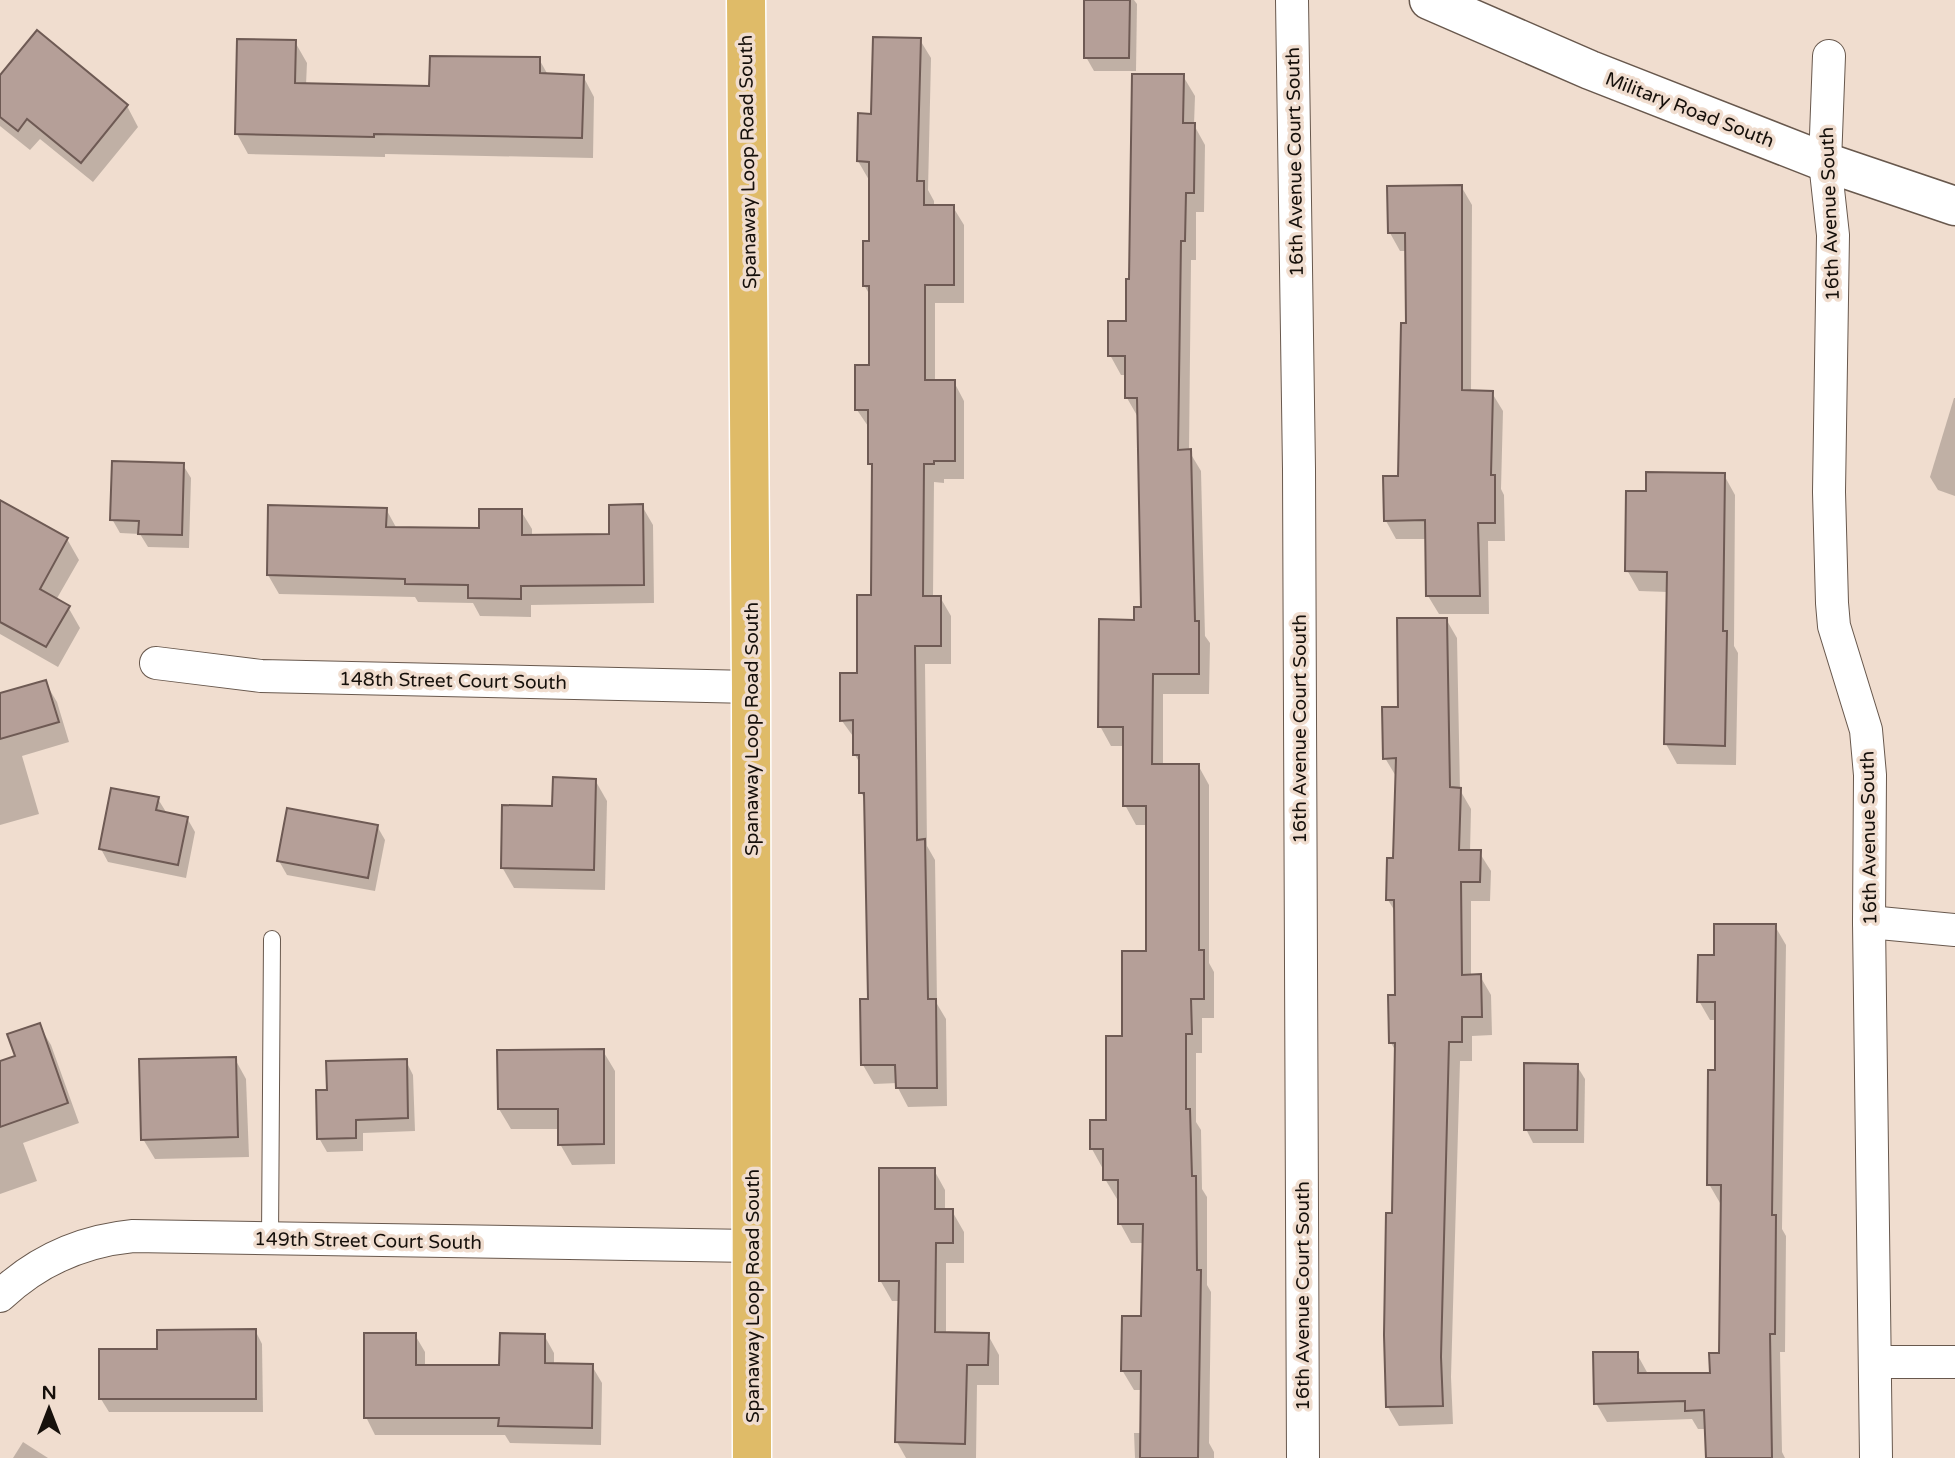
<svg xmlns="http://www.w3.org/2000/svg" width="1955" height="1458" font-family="'Varela Round',sans-serif">
<rect width="100%" height="100%" fill="#f0ddcf"/>
<g fill="#0003">
<polygon points="1086,0 1134,0 1137,4 1136,71 1094,71 1086,57"/>
<polygon points="920,40 931,58 928,190 934,201 934,207 953,207 964,225 964,303 935,303 935,382 954,382 964,401 964,479 944,479 944,483 934,482 933,597 940,597 951,616 951,664 925,664 927,846 935,860 937,1004 946,1019 947,1106 908,1107 898,1088 898,1083 874,1084 863,1065 870,1001 866,802 861,792 861,765 855,755 855,739 842,721 859,675 873,597 874,470 870,463 870,429 857,410 857,366 871,366 871,297 864,285 871,243 869,180 858,161 872,115"/>
<polygon points="295,42 307,63 306,85 431,88 539,59 548,75 583,76 594,97 593,158 385,154 385,157 248,154 237,134"/>
<polygon points="1183,76 1195,96 1194,125 1205,145 1204,212 1196,212 1196,260 1191,260 1189,451 1201,471 1205,636 1210,643 1209,694 1163,694 1163,765 1198,765 1209,785 1209,963 1214,972 1214,1018 1202,1018 1202,1053 1196,1053 1196,1122 1201,1130 1202,1189 1207,1197 1207,1285 1211,1292 1209,1443 1214,1452 1214,1458 1135,1458 1134,1433 1142,1433 1142,1390 1134,1390 1122,1370 1143,1317 1144,1243 1131,1243 1120,1223 1119,1199 1117,1199 1105,1179 1103,1169 1092,1149 1107,1121 1124,1038 1148,952 1148,825 1136,825 1125,805 1125,746 1111,746 1100,726 1136,622 1143,609 1139,419 1127,398 1127,375 1121,375 1110,355 1128,323 1131,280"/>
<polygon points="0,77 127,106 138,127 93,182 40,139 30,150 0,126"/>
<polygon points="1461,186 1472,205 1471,392 1492,393 1503,411 1501,489 1504,495 1505,541 1488,541 1489,614 1439,614 1428,596 1427,539 1396,539 1386,521 1399,477 1408,324 1407,251 1400,251 1390,233"/>
<polygon points="1954,398 1955,398 1955,496 1938,490 1930,477"/>
<polygon points="183,465 191,478 189,548 148,547 140,534 120,533 112,519"/>
<polygon points="1724,475 1735,495 1734,646 1738,653 1736,765 1677,764 1666,744 1668,592 1639,591 1627,570 1648,493"/>
<polygon points="0,502 67,539 79,560 56,600 68,607 80,628 58,667 0,634"/>
<polygon points="642,506 653,525 654,603 531,605 531,617 480,616 473,603 418,602 415,597 279,594 268,575 386,509 397,529 481,529 521,511 532,529 532,537 611,536"/>
<polygon points="1446,619 1457,638 1460,790 1471,809 1470,852 1479,852 1491,871 1490,901 1471,901 1471,976 1480,976 1491,995 1492,1035 1472,1036 1472,1061 1460,1061 1451,1377 1453,1424 1399,1426 1388,1407 1397,1053 1391,1043 1397,996 1396,913 1388,900 1395,859 1397,778 1385,758 1400,709"/>
<polygon points="45,682 57,702 69,742 22,756 39,814 0,825 0,695"/>
<polygon points="595,780 607,801 605,890 514,888 502,867 554,808"/>
<polygon points="158,799 166,812 187,818 195,832 186,878 108,862 101,849"/>
<polygon points="377,826 385,840 375,891 287,875 279,861"/>
<polygon points="1775,926 1786,945 1782,1229 1786,1236 1785,1352 1780,1352 1782,1452 1785,1458 1707,1458 1707,1429 1698,1429 1692,1419 1607,1422 1596,1403 1637,1354 1648,1374 1711,1374 1721,1355 1723,1203 1720,1203 1709,1184 1716,1072 1717,1020 1710,1020 1699,1001 1716,957"/>
<polygon points="39,1025 51,1045 79,1123 23,1143 37,1181 0,1194 0,1063 17,1057"/>
<polygon points="603,1051 615,1071 615,1164 572,1165 560,1144 560,1129 511,1129 499,1109"/>
<polygon points="235,1059 246,1079 249,1157 155,1159 143,1139"/>
<polygon points="406,1061 413,1075 415,1131 363,1133 363,1151 327,1152 319,1138 328,1092"/>
<polygon points="1577,1066 1585,1079 1584,1143 1533,1143 1526,1129"/>
<polygon points="934,1170 945,1190 945,1211 952,1211 964,1232 964,1263 946,1263 946,1334 988,1335 999,1355 999,1385 977,1385 976,1458 906,1458 897,1442 900,1301 892,1301 880,1280"/>
<polygon points="255,1330 262,1344 263,1412 109,1412 101,1399 159,1350"/>
<polygon points="415,1335 425,1352 425,1367 501,1367 544,1335 554,1353 554,1365 592,1366 602,1383 601,1445 510,1443 505,1435 375,1435 366,1417"/>
<polygon points="23,1442 48,1458 13,1458"/>
</g>
<g fill="#b59f98" stroke="#6e5a54" stroke-width="2">
<polygon points="1084,0 1130,0 1129,58 1084,58"/>
<polygon points="37,30 128,105 81,163 27,119 18,131 0,117 0,75"/>
<polygon points="873,37 921,38 917,181 924,181 924,205 954,205 954,285 925,285 925,380 955,380 955,461 934,461 934,464 924,464 923,596 941,596 941,646 915,646 917,840 925,839 928,999 936,999 937,1088 896,1088 895,1065 861,1065 860,999 868,999 864,793 859,793 859,755 853,755 853,720 840,721 840,673 857,673 857,595 871,595 872,464 868,464 868,410 855,410 855,365 869,365 869,286 863,286 863,241 869,241 869,162 857,161 858,113 871,114"/>
<polygon points="237,39 296,40 295,83 429,86 430,56 540,57 540,73 584,75 582,138 374,134 374,137 235,134"/>
<polygon points="1132,74 1184,74 1183,123 1195,123 1194,193 1186,193 1185,241 1181,241 1178,450 1191,449 1195,621 1199,621 1199,674 1153,674 1152,764 1199,764 1199,950 1204,950 1204,999 1191,999 1192,1034 1186,1034 1186,1109 1190,1109 1192,1176 1196,1176 1197,1270 1201,1270 1198,1458 1140,1458 1141,1371 1121,1371 1122,1316 1141,1316 1143,1224 1118,1224 1118,1180 1103,1180 1103,1149 1090,1149 1090,1120 1106,1120 1106,1036 1122,1036 1122,951 1146,951 1146,806 1123,806 1123,727 1098,727 1099,619 1134,620 1134,607 1141,607 1137,398 1125,398 1125,356 1108,356 1108,321 1126,321 1126,279 1129,279"/>
<polygon points="1462,185 1462,390 1493,391 1491,475 1495,475 1495,523 1478,523 1480,596 1426,596 1425,520 1384,521 1383,476 1398,476 1401,323 1406,323 1405,233 1388,233 1387,186"/>
<polygon points="112,461 184,463 182,535 138,534 139,521 110,520"/>
<polygon points="1646,472 1725,473 1723,631 1727,631 1725,746 1664,744 1667,572 1625,571 1626,491 1646,491"/>
<polygon points="0,500 68,538 40,589 70,606 46,647 0,622"/>
<polygon points="643,504 644,585 521,586 521,599 468,598 468,585 405,584 405,579 267,575 268,505 387,508 386,527 479,528 479,509 522,509 522,535 609,534 609,505"/>
<polygon points="1397,618 1447,618 1450,787 1461,788 1459,850 1481,850 1480,882 1461,882 1462,975 1481,974 1482,1017 1462,1017 1462,1042 1449,1042 1441,1357 1443,1406 1386,1407 1384,1335 1386,1213 1392,1213 1395,1043 1389,1043 1388,995 1395,995 1394,900 1386,900 1387,858 1393,858 1396,758 1383,759 1382,707 1398,707"/>
<polygon points="46,680 59,722 0,739 0,693"/>
<polygon points="553,777 596,779 594,870 501,868 502,805 552,806"/>
<polygon points="111,788 159,797 156,810 188,817 178,865 99,849"/>
<polygon points="287,808 378,825 368,878 277,861"/>
<polygon points="1714,924 1776,924 1772,1215 1776,1215 1775,1334 1770,1334 1772,1458 1706,1458 1704,1410 1685,1411 1685,1401 1594,1404 1593,1352 1638,1352 1638,1373 1710,1373 1709,1353 1719,1353 1721,1185 1707,1185 1708,1070 1715,1070 1715,1002 1697,1002 1698,955 1714,955"/>
<polygon points="40,1023 68,1103 0,1127 0,1061 15,1056 7,1034"/>
<polygon points="604,1049 604,1144 558,1145 558,1109 498,1109 497,1050"/>
<polygon points="236,1057 238,1137 141,1140 139,1059"/>
<polygon points="407,1059 408,1118 356,1120 356,1138 317,1139 316,1090 327,1090 326,1061"/>
<polygon points="1524,1063 1578,1064 1577,1130 1524,1130"/>
<polygon points="879,1168 935,1168 935,1209 953,1209 953,1243 936,1243 935,1332 989,1333 988,1365 967,1365 965,1444 895,1442 899,1281 879,1281"/>
<polygon points="256,1329 256,1399 99,1399 99,1349 157,1349 157,1330"/>
<polygon points="364,1333 416,1333 416,1365 499,1365 500,1333 545,1334 545,1363 593,1364 592,1428 498,1426 499,1418 364,1418"/>
</g>
<g fill="none" stroke-linecap="round" stroke-linejoin="round">
<defs>
<polyline id="lane" points="270,1239 272,939"/>
<g id="street">
<polyline points="1292,0 1299,469 1303,1458"/>
<polyline points="1829,56 1825,162 1833,235 1829,492 1832,603 1834,626 1866,730 1870,775 1869,922 1876,1458"/>
<polyline points="156,663 261,676 751,687"/>
<polyline points="1869,922 1955,930"/>
<path d="M 0,1296 C 37,1261 82,1241 133,1236 L 752,1246"/>
<polyline points="1875,1362 1955,1362"/>
</g>
<polyline id="secondary" points="1429,0 1590,70 1825,162 1955,206"/>
<polyline id="primary" points="746,0 751,687 752,1458"/>
</defs>
<use href="#lane" stroke="#68584d" stroke-width="18"/>
<use href="#street" stroke="#68584d" stroke-width="34"/>
<use href="#secondary" stroke="#68584d" stroke-width="41"/>
<use href="#primary" stroke="#fff" stroke-width="41"/>
<use href="#lane" stroke="#fff" stroke-width="16"/>
<use href="#street" stroke="#fff" stroke-width="32"/>
<use href="#secondary" stroke="#fff" stroke-width="38"/>
<use href="#primary" stroke="#dfbb68" stroke-width="38"/>
</g>
<g text-anchor="middle" stroke-width="7" stroke-linejoin="round" paint-order="stroke">
<g font-size="19" fill="#16100b" stroke="#f0ddcf">
<text transform="translate(1690 109) rotate(21)" y="7">Military Road South</text>
<text transform="translate(747 162) rotate(-91)" y="7">Spanaway Loop Road South</text>
<text transform="translate(1294 162) rotate(-91)" y="7">16th Avenue Court South</text>
<text transform="translate(1829 214) rotate(-92)" y="7">16th Avenue South</text>
<text transform="translate(453 680) rotate(1)" y="7">148th Street Court South</text>
<text transform="translate(751 729) rotate(-90)" y="7">Spanaway Loop Road South</text>
<text transform="translate(1299 729) rotate(-90)" y="7">16th Avenue Court South</text>
<text transform="translate(1868 838) rotate(-91)" y="7">16th Avenue South</text>
<text transform="translate(368 1240) rotate(1)" y="7">149th Street Court South</text>
<text transform="translate(752 1296) rotate(-90)" y="7">Spanaway Loop Road South</text>
<text transform="translate(1302 1296) rotate(-90)" y="7">16th Avenue Court South</text>
</g>
</g>
<g transform="translate(49 1409)" stroke="#f0ddcf" stroke-width="5" paint-order="stroke">
<path d="M0-5L12 26L0 18L-12 26Z" fill="#16100b"/>
<text y="-10" font-size="19" font-weight="bold" text-anchor="middle" fill="#16100b">N</text>
</g>
</svg>
